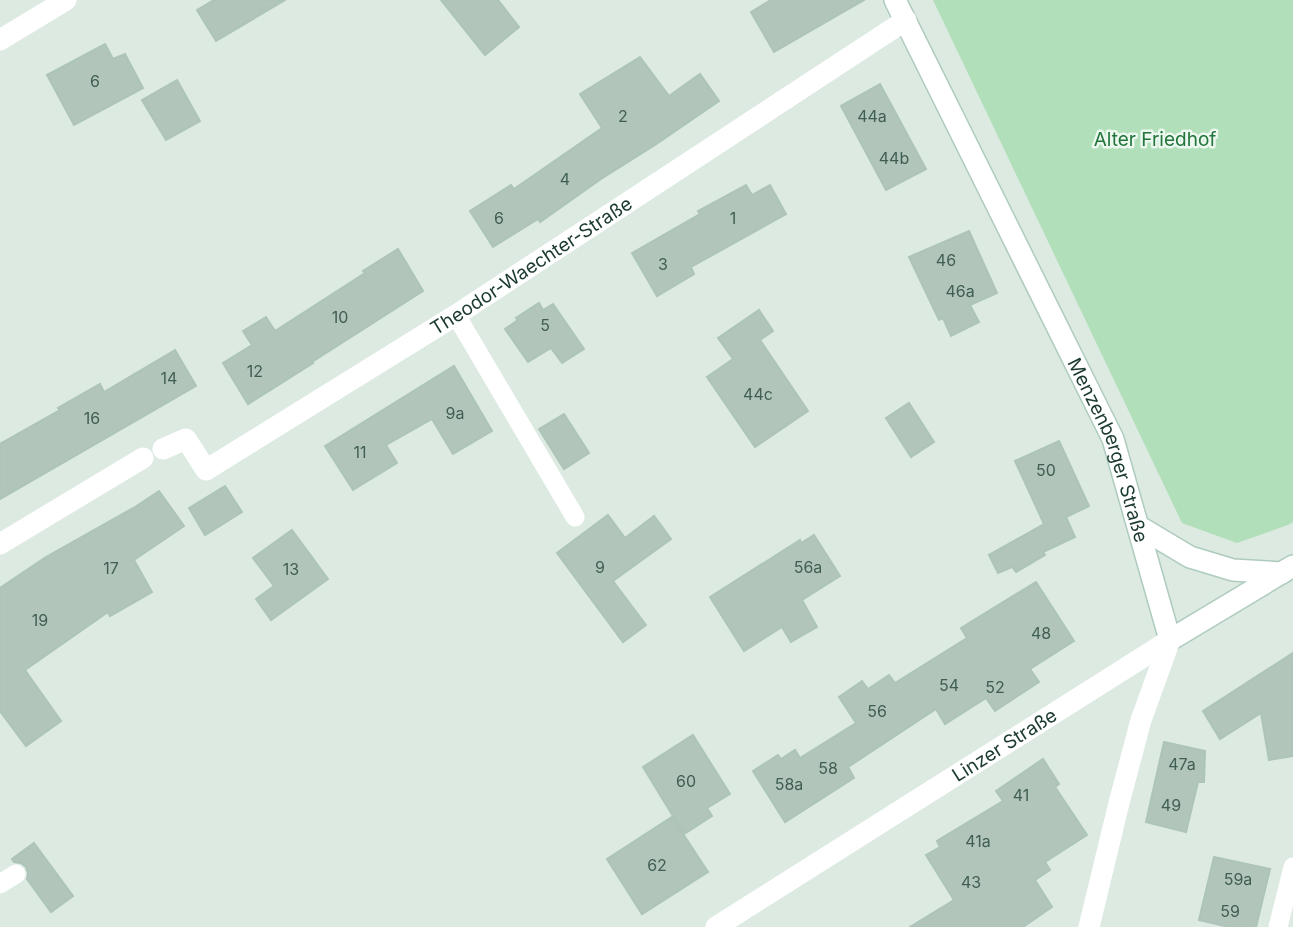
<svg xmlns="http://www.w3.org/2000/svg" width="1293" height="927" font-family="Inter,sans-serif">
<rect width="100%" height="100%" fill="#dceae2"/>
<polygon fill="#b1dfb9" points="933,0 1293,0 1293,522 1288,525 1237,543 1182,523"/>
<g fill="#b1c5bb" stroke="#adc4b9" stroke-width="2">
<polygon points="214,0 285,0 216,41 197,10"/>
<polygon points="441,0 498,0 519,27 485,55"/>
<polygon points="771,0 864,0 774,52 751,12"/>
<polygon points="105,44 113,59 125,54 143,88 74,125 47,75"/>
<polygon points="640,57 669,96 700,74 719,101 655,145 601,179 540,222 538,219 493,247 470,211 511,185 514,189 602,128 580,94"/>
<polygon points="177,80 200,121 166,140 142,100"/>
<polygon points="880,84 926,169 886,190 841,106"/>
<polygon points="746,185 752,195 770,185 786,214 691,267 694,274 657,296 632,253 700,214 698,211"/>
<polygon points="969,231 997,293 970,305 979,322 951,336 943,318 939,320 909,257"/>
<polygon points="398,249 423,291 312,362 313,363 248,404 223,363 252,345 243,331 266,317 275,331 365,273 363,271"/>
<polygon points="539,303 543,310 553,304 584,349 562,363 551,348 528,362 505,329 518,320 516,318"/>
<polygon points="759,310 773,331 760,340 808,411 755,447 707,377 733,359 718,338"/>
<polygon points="175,350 196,386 0,499 0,444 60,410 58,408 100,384 104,392"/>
<polygon points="454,366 492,431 453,454 432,419 386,445 397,463 353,490 325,446"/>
<polygon points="909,403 934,442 911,457 886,418"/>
<polygon points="564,414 589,453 564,469 539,429"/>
<polygon points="1059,441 1089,506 1066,517 1075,537 1043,552 1045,555 1016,572 1012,567 998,573 989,555 1044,524 1015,461"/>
<polygon points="225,486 242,512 205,535 189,508"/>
<polygon points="159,491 184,526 134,560 152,592 110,616 108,612 25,670 61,721 26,746 0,711 0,588 46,557 135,507"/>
<polygon points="608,515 625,538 654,516 671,539 613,581 646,625 623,642 557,553"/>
<polygon points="292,530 328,579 271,620 256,599 274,586 253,558"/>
<polygon points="814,535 840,576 802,600 817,627 791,642 782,627 744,651 710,597 800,540 801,543"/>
<polygon points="1036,582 1074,641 1030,669 1039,682 995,711 986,698 945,724 936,709 848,767 854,778 785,822 753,771 778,755 781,759 795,750 800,758 856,723 839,697 862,681 868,689 889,675 895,683 967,638 961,628"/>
<polygon points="1293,653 1293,756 1269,760 1261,713 1220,739 1203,711"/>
<polygon points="693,735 730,794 707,808 712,816 684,834 643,767"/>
<polygon points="1164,742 1205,751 1204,782 1198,782 1186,832 1146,822"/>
<polygon points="1043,759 1059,784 1055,787 1087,835 1045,862 1050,870 1035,880 1052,907 1023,927 910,927 954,900 926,855 940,847 937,841 1003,801 996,791"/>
<polygon points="672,817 708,872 642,914 607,859"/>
<polygon points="34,843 73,896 51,912 27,879 28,873 26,867 21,863 14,862 12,859"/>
<polygon points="1214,857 1270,869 1256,927 1229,927 1199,920"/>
</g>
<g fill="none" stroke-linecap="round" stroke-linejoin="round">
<defs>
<g id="secondary">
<path id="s3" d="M 895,0 L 1113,439 L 1170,640 L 1293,566"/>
<polyline points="1138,526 1190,557 1233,570 1282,573"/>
</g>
</defs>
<use href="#secondary" stroke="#aecbbe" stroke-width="24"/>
<g stroke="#fff" stroke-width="19">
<polyline points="456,315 575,517"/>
<polyline points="0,884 16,874"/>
<polyline points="1278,927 1293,867"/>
</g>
<g stroke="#fff" stroke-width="21">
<polyline points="0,40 66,0"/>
<path id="s1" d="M 163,449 L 186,439 L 206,470 L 456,315 L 906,20"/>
<polyline points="0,544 143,458"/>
<path id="s2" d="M 716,927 L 1170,640"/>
<polyline points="1089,927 1119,803 1141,720 1170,640"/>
</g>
<use href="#secondary" stroke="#fff" stroke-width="21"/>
</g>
<g text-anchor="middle" stroke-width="5" stroke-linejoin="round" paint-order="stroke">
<g font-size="16" fill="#415e53">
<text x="95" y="87">6</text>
<text x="623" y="122">2</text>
<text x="872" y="122">44a</text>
<text x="894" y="164">44b</text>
<text x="565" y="185">4</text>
<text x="499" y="224">6</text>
<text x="733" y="224">1</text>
<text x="946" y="266">46</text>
<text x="663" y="270">3</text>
<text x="960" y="297">46a</text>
<text x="340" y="323">10</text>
<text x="545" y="331">5</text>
<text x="255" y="377">12</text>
<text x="169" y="384">14</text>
<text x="758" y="400">44c</text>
<text x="455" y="419">9a</text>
<text x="92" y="424">16</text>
<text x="360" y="458">11</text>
<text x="1046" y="476">50</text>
<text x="600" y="573">9</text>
<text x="808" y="573">56a</text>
<text x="111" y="574">17</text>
<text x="291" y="575">13</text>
<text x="40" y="626">19</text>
<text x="1041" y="639">48</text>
<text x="949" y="691">54</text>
<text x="995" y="693">52</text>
<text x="877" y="717">56</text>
<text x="1182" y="770">47a</text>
<text x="828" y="774">58</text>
<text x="686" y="787">60</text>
<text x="789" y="790">58a</text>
<text x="1021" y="801">41</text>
<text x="1171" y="811">49</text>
<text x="978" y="847">41a</text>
<text x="657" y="871">62</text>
<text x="1238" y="885">59a</text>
<text x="971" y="888">43</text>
<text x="1230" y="917">59</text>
</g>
<g font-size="19" fill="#22763b" stroke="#ecf7f0">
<text x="1155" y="146">Alter Friedhof</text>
</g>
<g font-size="19" fill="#1c3b30" stroke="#ecf7f0">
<text dy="7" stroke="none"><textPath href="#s1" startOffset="446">Theodor-Waechter-Straße</textPath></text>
<text dy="7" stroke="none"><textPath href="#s3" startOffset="499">Menzenberger Straße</textPath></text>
<text dy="7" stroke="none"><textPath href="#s2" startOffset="341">Linzer Straße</textPath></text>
</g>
</g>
</svg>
